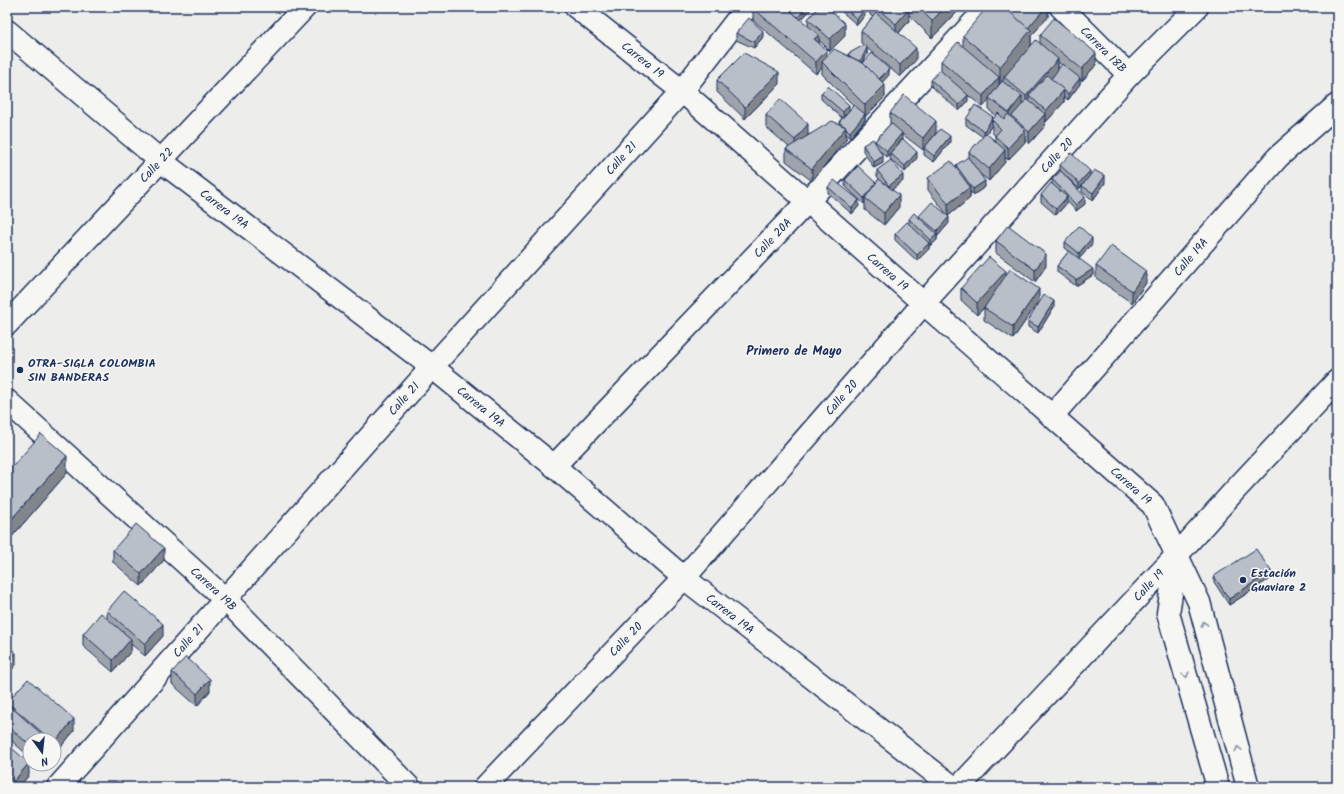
<svg xmlns="http://www.w3.org/2000/svg" width="1344" height="794" font-family="Kalam,sans-serif">
<rect width="100%" height="100%" fill="#edeeec"/>
<filter id="ink" filterUnits="userSpaceOnUse"><feTurbulence type="fractalNoise" baseFrequency=".025" numOctaves="2"/><feDisplacementMap in="SourceGraphic" scale="8" xChannelSelector="R" yChannelSelector="G"/><feConvolveMatrix kernelMatrix="1 2 1 2 8 2 1 2 1" color-interpolation-filters="sRGB"/></filter>
<g filter="url(#ink)">
<g fill="none" stroke-linecap="round" stroke-linejoin="round">
<defs>
<g id="street">
<path id="s1" d="M 576,7 L 682,91 L 1153,505 L 1199,602 L 1248,787"/>
<path id="s2" d="M 1061,7 L 1129,75"/>
<path id="s3" d="M 7,31 L 161,161 L 432,367 L 554,466 L 684,578 L 953,787"/>
<path id="s4" d="M 7,324 L 305,7"/>
<path id="s5" d="M 7,401 L 225,599 L 409,787"/>
<path id="s6" d="M 1052,416 L 1278,157 L 1337,105"/>
<path id="s7" d="M 554,466 L 808,201 L 988,7"/>
<polyline points="1177,555 1168,613 1218,787"/>
<path id="s8" d="M 58,787 L 432,367 L 682,91 L 747,7"/>
<path id="s9" d="M 485,787 L 684,578 L 924,303 L 1129,75 L 1197,7"/>
</g>
<g id="secondary">
<path id="s10" d="M 959,787 L 1177,555 L 1236,489 L 1337,381"/>
</g>
</defs>
<use href="#street" stroke="#1b2f5e" stroke-width="25"/>
<use href="#secondary" stroke="#1b2f5e" stroke-width="25"/>
<use href="#street" stroke="#f6f6f2" stroke-width="22"/>
<use href="#secondary" stroke="#f6f6f2" stroke-width="22"/>
</g>
<g fill="#9fa4ac" stroke="#1b2f5e" fill-rule="evenodd">
<polygon points="753,7 813,7 801,20 808,26 808,19 819,7 834,7 829,9 845,36 830,51 819,40 819,42 827,57 848,56 848,54 865,46 861,43 861,31 873,17 870,15 870,8 868,10 864,7 962,7 932,38 909,15 909,21 899,33 916,60 900,77 867,48 867,54 863,63 889,75 882,82 885,97 865,117 865,120 850,138 846,134 846,139 812,181 786,161 786,149 789,147 766,127 766,115 808,135 839,124 839,122 842,118 821,99 821,93 849,111 853,105 822,74 822,68 816,74 753,20"/>
<polygon points="841,7 862,7 865,15 857,25 841,11"/>
<path d="M 1048,7 L 1048,17 L 1031,36 L 1031,45 L 1040,43 L 1040,35 L 1096,65 L 1082,81 L 1080,80 L 1080,84 L 1068,100 L 1064,97 L 1064,102 L 1046,122 L 1045,121 L 1045,126 L 1029,144 L 1025,140 L 1025,142 L 1008,160 L 1005,157 L 1005,162 L 989,181 L 980,174 L 985,187 L 973,195 L 970,191 L 970,198 L 948,216 L 928,190 L 928,178 L 956,168 L 956,165 L 969,159 L 969,152 L 983,137 L 966,125 L 966,119 L 993,119 L 996,116 L 989,110 L 989,101 L 983,107 L 965,93 L 968,101 L 959,111 L 931,86 L 931,80 L 941,72 L 941,61 L 963,46 L 963,36 ZM 1058,62 L 1062,65 L 1058,69 ZM 992,125 L 992,132 L 995,136 L 995,141 L 986,134 Z"/>
<polygon points="736,33 763,37 754,48 736,40"/>
<polygon points="717,80 779,84 745,119 717,92"/>
<polygon points="890,113 936,133 950,142 934,162 924,155 924,149 923,150 902,134 902,139 897,145 917,158 905,172 890,159 890,154 887,157 880,151 883,163 874,168 863,151 863,145 875,144 875,141 890,124"/>
<polygon points="1060,165 1090,176 1105,183 1093,200 1082,192 1082,186 1084,184 1079,189 1063,173 1085,204 1076,211 1067,201 1067,203 1056,215 1041,202 1041,195 1052,184 1052,179 1061,172 1060,171"/>
<polygon points="877,170 903,181 892,189 899,207 884,225 865,210 865,203 864,204 845,186 845,180 876,183 879,179 877,176"/>
<polygon points="828,187 859,206 852,214 828,193"/>
<polygon points="919,216 949,223 937,237 937,240 931,246 929,244 929,249 917,261 895,240 895,234 909,223 909,219 919,218"/>
<polygon points="996,241 1046,266 1035,282 996,253"/>
<polygon points="1065,242 1092,244 1079,259 1093,275 1076,286 1057,272 1057,266 1069,251 1065,248"/>
<polygon points="1096,266 1146,283 1132,303 1096,278"/>
<polygon points="1006,275 1039,301 1013,339 984,320 984,308 977,315 961,300 961,288"/>
<polygon points="1054,307 1038,333 1028,327 1028,321"/>
<polygon points="7,473 67,473 9,540 7,538"/>
<polygon points="113,550 164,560 141,586 113,562"/>
<polygon points="1214,576 1271,578 1229,605 1214,582"/>
<polygon points="107,611 163,636 145,656 131,644 131,651 113,672 83,646 83,634 107,618"/>
<polygon points="172,672 210,691 197,706 172,684"/>
<polygon points="7,702 74,731 54,755 54,740 30,740 30,757 7,737"/>
<polygon points="7,744 29,775 19,787 7,787"/>
</g>
<g fill="#82868c" stroke="#1b2f5e">
<polygon points="807,7 813,7 797,24 797,18"/>
<polygon points="825,7 834,7 825,10"/>
<polygon points="945,7 962,7 932,38 932,21"/>
<polygon points="1046,7 1048,7 1048,17 1031,36 1031,47 1004,77 1004,79 1000,84 1000,67 1028,28"/>
<polygon points="865,9 865,15 857,25 857,19"/>
<polygon points="909,9 909,21 896,36 896,24"/>
<polygon points="845,24 845,36 830,51 830,39"/>
<polygon points="763,31 763,37 754,48 754,42"/>
<polygon points="819,35 819,47 814,39"/>
<polygon points="867,48 867,54 862,64 857,63"/>
<polygon points="916,48 916,60 900,77 900,65"/>
<polygon points="827,50 827,62 822,62 822,68 816,74 816,62"/>
<polygon points="1096,53 1096,65 1082,81 1082,69"/>
<polygon points="1058,59 1058,71 1034,99 1029,95 1029,105 1026,108 1026,96"/>
<polygon points="889,69 889,75 879,86 879,80"/>
<polygon points="779,72 779,84 745,119 745,107"/>
<polygon points="999,77 999,89 989,98 989,101 983,107 983,96"/>
<polygon points="1080,78 1080,84 1068,100 1068,94"/>
<polygon points="885,85 885,97 865,117 865,105"/>
<polygon points="1064,90 1064,102 1046,122 1046,111"/>
<polygon points="968,95 968,101 959,111 959,105"/>
<polygon points="1022,96 1022,108 1012,116 1012,121 1009,125 1009,113"/>
<polygon points="849,105 849,111 843,118 843,112"/>
<polygon points="865,114 865,120 850,138 850,132"/>
<polygon points="1045,114 1045,126 1029,144 1029,132"/>
<polygon points="993,117 993,122 992,120 992,125 984,137 984,131"/>
<polygon points="936,121 936,133 923,150 923,138"/>
<polygon points="808,124 808,136 795,152 795,140"/>
<polygon points="846,127 846,139 812,181 812,169"/>
<polygon points="1025,130 1025,142 1008,160 1008,148"/>
<polygon points="902,133 902,139 887,157 887,151"/>
<polygon points="950,136 950,142 934,162 934,156"/>
<polygon points="1005,150 1005,162 989,181 989,169"/>
<polygon points="917,152 917,158 905,172 905,166"/>
<polygon points="883,156 883,163 874,168 874,162"/>
<polygon points="1090,171 1090,177 1079,189 1079,183"/>
<polygon points="903,175 903,181 889,192 889,186"/>
<polygon points="1105,176 1105,183 1093,200 1093,193"/>
<polygon points="985,181 985,187 973,195 973,189"/>
<polygon points="877,184 865,198 865,203 864,204 864,198"/>
<polygon points="970,187 970,198 948,216 948,204"/>
<polygon points="899,195 899,207 884,225 884,213"/>
<polygon points="1067,197 1067,203 1056,215 1056,209"/>
<polygon points="1085,197 1085,204 1076,211 1076,205"/>
<polygon points="859,200 859,206 852,214 852,208"/>
<polygon points="949,217 949,223 937,237 937,231"/>
<polygon points="937,234 937,240 931,246 931,240"/>
<polygon points="1092,238 1092,244 1079,259 1079,253"/>
<polygon points="929,243 929,249 917,261 917,255"/>
<polygon points="1046,254 1046,266 1035,282 1035,270"/>
<polygon points="1093,269 1093,275 1076,286 1076,280"/>
<polygon points="1006,271 1006,283 977,315 977,303"/>
<polygon points="1146,271 1146,283 1132,303 1132,291"/>
<polygon points="1039,289 1039,301 1013,339 1013,327"/>
<polygon points="1054,301 1054,307 1038,333 1038,327"/>
<polygon points="67,456 67,473 9,540 9,522"/>
<polygon points="164,548 164,560 141,586 141,574"/>
<polygon points="1271,571 1271,578 1229,605 1229,599"/>
<polygon points="163,624 163,636 145,656 145,644"/>
<polygon points="131,639 131,651 113,672 113,660"/>
<polygon points="16,653 16,665 7,675 7,663"/>
<polygon points="210,679 210,691 197,706 197,694"/>
<polygon points="74,719 74,731 54,755 54,743"/>
<polygon points="44,736 44,740 40,740"/>
<polygon points="29,763 29,775 19,787 14,787 14,781"/>
</g>
<g fill="#b9bfc8" stroke="#1b2f5e">
<polygon points="753,7 786,7 819,35 814,39 827,50 816,62 753,8"/>
<polygon points="786,7 807,7 798,17"/>
<polygon points="819,7 827,7 845,24 830,39 808,19"/>
<polygon points="843,7 862,7 865,9 857,19"/>
<polygon points="875,7 906,7 909,9 896,24"/>
<polygon points="918,7 945,7 932,21"/>
<polygon points="987,7 1004,7 1031,30 1000,67 963,36"/>
<polygon points="1004,7 1046,7 1028,28"/>
<polygon points="876,13 916,48 900,65 861,31"/>
<polygon points="749,18 763,31 754,42 736,33"/>
<polygon points="1054,18 1096,53 1082,69 1040,35"/>
<polygon points="1036,40 1058,59 1026,96 1004,77"/>
<polygon points="958,42 999,77 983,96 941,61"/>
<polygon points="864,45 867,48 862,58 859,61 851,57 848,54"/>
<polygon points="834,49 863,63 885,85 865,105 822,62"/>
<polygon points="744,53 779,72 745,107 717,80"/>
<polygon points="872,53 889,69 879,79 863,63"/>
<polygon points="1062,64 1080,78 1068,94 1051,79"/>
<polygon points="940,70 968,95 959,105 931,80"/>
<polygon points="1047,75 1064,90 1046,111 1029,95"/>
<polygon points="1002,81 1022,96 1009,113 989,98"/>
<polygon points="828,86 849,105 843,112 821,93"/>
<polygon points="904,95 936,121 923,138 890,113"/>
<polygon points="780,99 808,124 795,140 766,115"/>
<polygon points="1027,99 1045,114 1029,132 1012,116"/>
<polygon points="854,105 865,114 850,132 846,128 846,127 844,126 839,122"/>
<polygon points="975,105 993,117 984,131 966,119"/>
<polygon points="998,113 1004,119 1008,114 1025,130 1008,148 995,136 1001,129 992,120"/>
<polygon points="832,121 846,127 812,169 786,149"/>
<polygon points="891,123 902,133 887,151 875,141"/>
<polygon points="940,129 950,136 934,156 924,148"/>
<polygon points="986,133 1005,150 989,169 969,152"/>
<polygon points="873,139 883,156 874,162 863,145"/>
<polygon points="903,139 917,152 905,166 890,153"/>
<polygon points="1071,153 1090,171 1079,183 1060,165"/>
<polygon points="968,157 985,181 973,189 956,165"/>
<polygon points="891,160 903,175 889,186 877,170"/>
<polygon points="951,161 970,187 948,204 928,178"/>
<polygon points="858,166 876,183 864,198 845,180"/>
<polygon points="1094,170 1105,176 1093,193 1082,186"/>
<polygon points="1061,171 1085,197 1076,205 1052,179"/>
<polygon points="879,179 899,195 884,213 865,198"/>
<polygon points="834,180 859,200 852,208 828,187"/>
<polygon points="1051,183 1067,197 1056,209 1041,195"/>
<polygon points="932,202 949,217 937,231 919,216"/>
<polygon points="914,213 937,234 931,240 909,219"/>
<polygon points="907,222 929,243 917,255 895,234"/>
<polygon points="1008,225 1046,254 1035,270 996,241"/>
<polygon points="1079,226 1092,238 1079,253 1065,242"/>
<polygon points="1111,246 1146,271 1132,291 1096,266"/>
<polygon points="1069,251 1093,269 1076,280 1057,266"/>
<polygon points="989,257 1006,271 977,303 961,288"/>
<polygon points="1010,269 1039,289 1013,327 984,308"/>
<polygon points="1044,295 1054,301 1038,327 1028,321"/>
<polygon points="41,434 67,456 9,522 7,521 7,473"/>
<polygon points="136,524 164,548 141,574 113,550"/>
<polygon points="1256,549 1271,571 1229,599 1214,576"/>
<polygon points="124,591 163,624 145,644 107,611"/>
<polygon points="101,613 131,639 113,660 83,634"/>
<polygon points="7,645 16,653 7,663"/>
<polygon points="186,657 210,679 197,694 172,672"/>
<polygon points="28,679 74,719 54,743 54,740 51,740 7,702"/>
<polygon points="11,707 44,736 40,740 30,740 30,745 7,726 7,712"/>
<polygon points="7,744 29,763 14,781 7,775"/>
</g>
<defs><path id="oneway-chevron" d="M-2-3.5L2.5 0L-2 3.5" fill="none" stroke-width="1.6" stroke-linecap="round" stroke-linejoin="round"/></defs>
<g stroke="#8892a8">
<use href="#oneway-chevron" transform="translate(1204 624) rotate(-105)"/>
<use href="#oneway-chevron" transform="translate(1186 675) rotate(74)"/>
<use href="#oneway-chevron" transform="translate(1238 749) rotate(-105)"/>
</g>
</g>
<g fill="#1b2f5e" stroke="#f6f6f2" stroke-width="1.5">
<circle cx="20" cy="370" r="4"/>
<circle cx="1243" cy="580" r="4"/>
</g>
<g text-anchor="middle" stroke-width="3" stroke-linejoin="round" paint-order="stroke">
<g font-size="12" fill="#1b2f5e" stroke="#f6f6f2">
<text dy="4" stroke="none"><textPath href="#s2" startOffset="60">Carrera 18B</textPath></text>
<text dy="4" stroke="none"><textPath href="#s1" startOffset="85">Carrera 19</textPath></text>
<text dy="4" stroke="none"><textPath href="#s9" startOffset="852">Calle 20</textPath></text>
<text dy="4" stroke="none"><textPath href="#s8" startOffset="844">Calle 21</textPath></text>
<text dy="4" stroke="none"><textPath href="#s4" startOffset="218">Calle 22</textPath></text>
<text dy="4" stroke="none"><textPath href="#s3" startOffset="281">Carrera 19A</textPath></text>
<text dy="4" stroke="none"><textPath href="#s7" startOffset="316">Calle 20A</textPath></text>
<text dy="4" stroke="none"><textPath href="#s6" startOffset="211">Calle 19A</textPath></text>
<text dy="4" stroke="none"><textPath href="#s1" startOffset="409">Carrera 19</textPath></text>
<text dy="4" stroke="none"><textPath href="#s9" startOffset="528">Calle 20</textPath></text>
<text dy="4" stroke="none"><textPath href="#s8" startOffset="520">Calle 21</textPath></text>
<text dy="4" stroke="none"><textPath href="#s3" startOffset="605">Carrera 19A</textPath></text>
<text dy="4" stroke="none"><textPath href="#s1" startOffset="733">Carrera 19</textPath></text>
<text dy="4" stroke="none"><textPath href="#s10" startOffset="277">Calle 19</textPath></text>
<text dy="4" stroke="none"><textPath href="#s5" startOffset="279">Carrera 19B</textPath></text>
<text dy="4" stroke="none"><textPath href="#s3" startOffset="929">Carrera 19A</textPath></text>
<text dy="4" stroke="none"><textPath href="#s9" startOffset="204">Calle 20</textPath></text>
<text dy="4" stroke="none"><textPath href="#s8" startOffset="196">Calle 21</textPath></text>
</g>
<g font-size="12" font-weight="bold" fill="#1b2f5e" stroke="#f6f6f2" text-anchor="start">
<text x="28" y="367">OTRA-SIGLA COLOMBIA<tspan x="28" dy="14">SIN BANDERAS</tspan></text>
<text x="1251" y="577">Estación<tspan x="1251" dy="14">Guaviare 2</tspan></text>
</g>
<g font-size="13" font-weight="bold" fill="#1b2f5e" stroke="#f6f6f2">
<text x="794" y="355">Primero de Mayo</text>
</g>
</g>
<rect width="1344" height="794" fill="none" stroke="#f6f6f2" stroke-width="24"/>
<rect x="12" y="12" width="1320" height="770" fill="none" stroke="#1b2f5e" stroke-width="1.5" filter="url(#ink)"/>
<g transform="translate(42 752) rotate(165)"><circle r="19" fill="#f6f6f2" stroke="#9ea6b7"/>
<path d="M0-3L7 15L0 10L-7 15Z" fill="#1b2f5e"/>
<text y="-6" font-size="11" font-weight="bold" text-anchor="middle" fill="#1b2f5e">N</text>
</g>
</svg>
